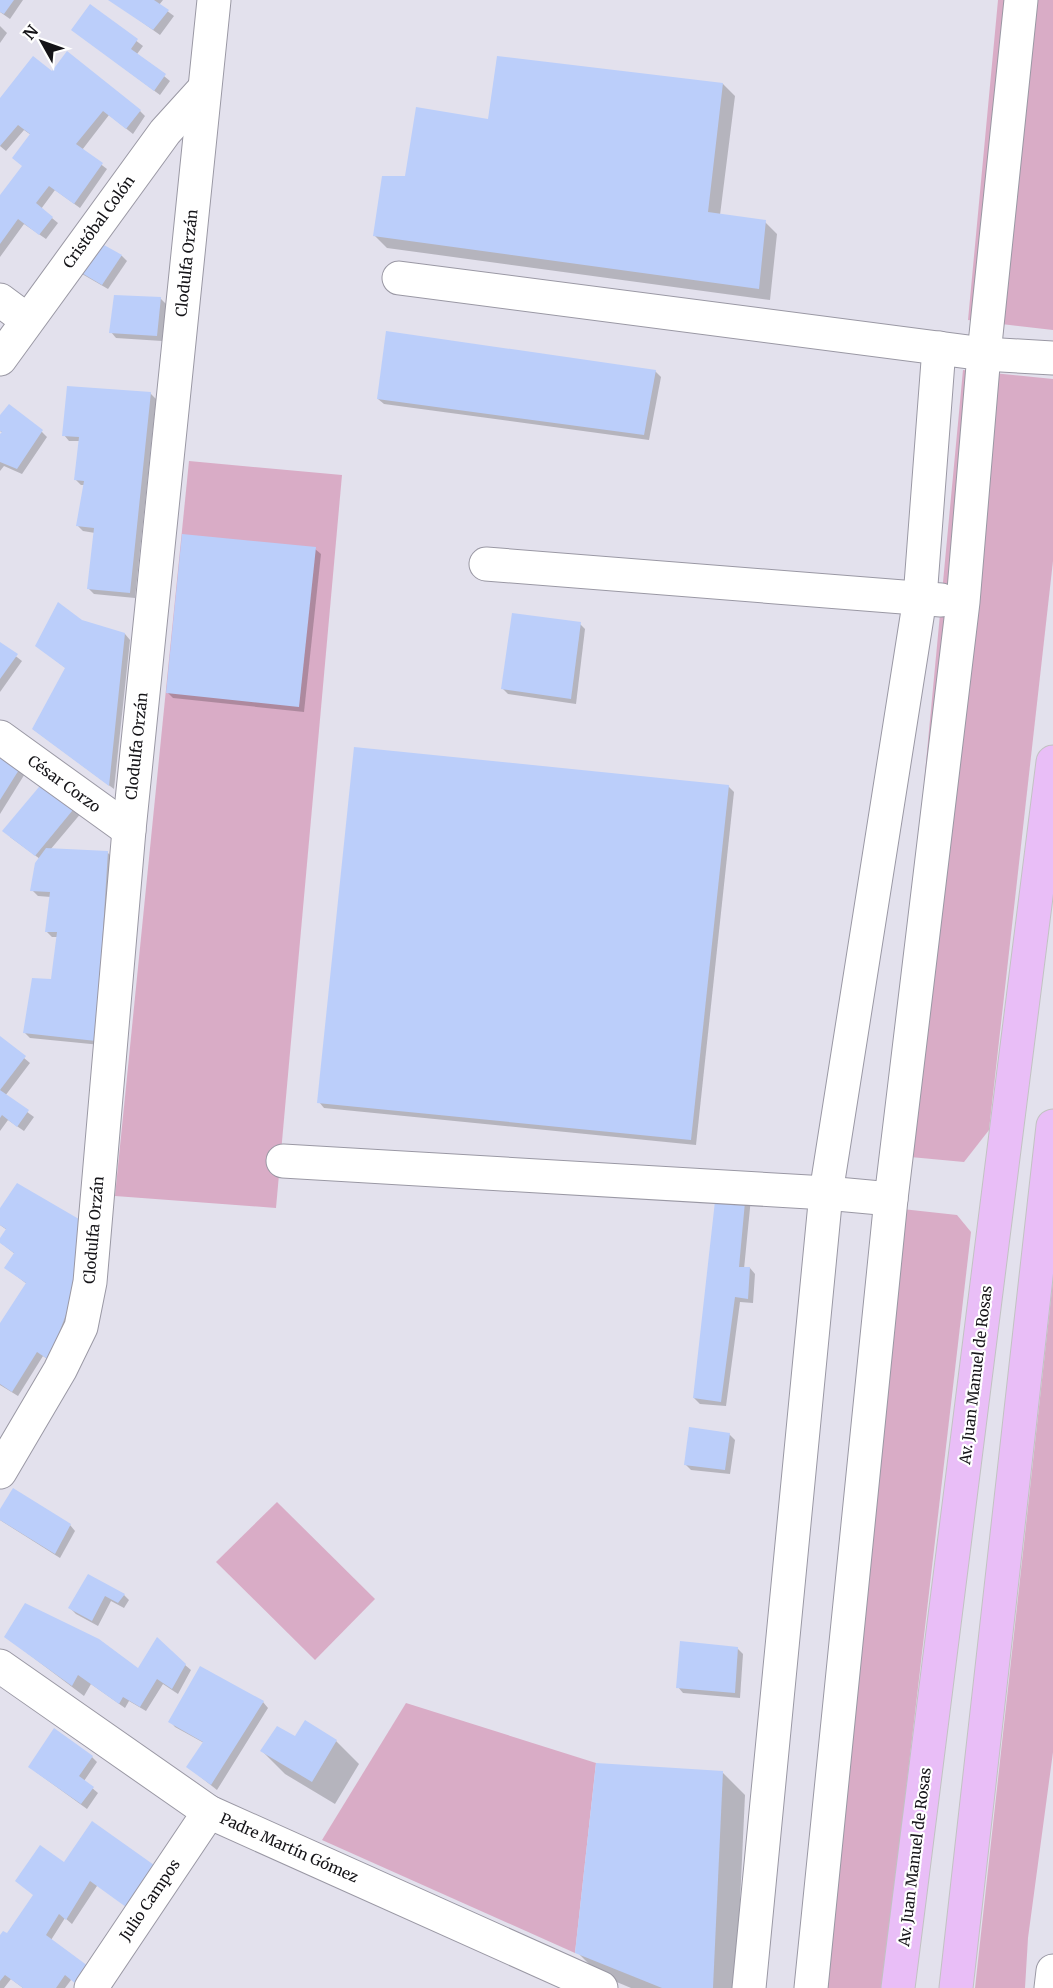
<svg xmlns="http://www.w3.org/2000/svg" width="1053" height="1988" font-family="Merriweather,serif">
<rect width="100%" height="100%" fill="#e3e1ed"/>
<g fill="#d9acc6">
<polygon points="998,0 1053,0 1053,330 968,320"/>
<polygon points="963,370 1053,379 1053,561 989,1130 964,1162 889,1155"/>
<polygon points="189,461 342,475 276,1208 115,1196"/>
<polygon points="884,1207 957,1215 971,1232 883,1988 810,1988"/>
<polygon points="1053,1280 1053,1752 1028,1938 1025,1988 975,1988"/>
<polygon points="277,1502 375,1599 315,1660 216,1562"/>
<polygon points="406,1703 596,1763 575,1953 322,1840"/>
</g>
<g fill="#0003">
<polygon points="0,0 23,0 10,19 0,12"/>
<polygon points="111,0 163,0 159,5 174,16 160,35"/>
<polygon points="90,6 143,46 137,54 170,81 160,95 73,30"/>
<polygon points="0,26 7,33 0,43"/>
<polygon points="52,73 140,111 145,116 133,134 109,115 82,150 107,169 80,208 55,190 41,209 58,223 46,239 24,224 0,257 0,197 23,167 31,135 24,130 6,151 0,146 0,100"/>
<polygon points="723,84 735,96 720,215 765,222 777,234 770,300 387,248 375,236 406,177 490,121"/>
<polygon points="96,242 122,256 127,261 108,289 82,274 77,269"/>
<polygon points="160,298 166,304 162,341 116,338 111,332"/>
<polygon points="655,371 661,377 649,440 384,404 378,399"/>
<polygon points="150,393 156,399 135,598 94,594 88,588 95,533 83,531 78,526 85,485 81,485 75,479 80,441 69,441 64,435"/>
<polygon points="0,418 42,432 47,437 22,474 4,466 0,471 0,437 3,433 0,431"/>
<polygon points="315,549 321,554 304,712 173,698 168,693"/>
<polygon points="82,622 125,634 130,640 114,789 33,729 67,669 37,646"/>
<polygon points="580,624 585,629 576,704 508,694 503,689"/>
<polygon points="0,644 22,661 0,692"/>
<polygon points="0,751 26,772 0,814"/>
<polygon points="44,783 82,812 50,850 107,852 113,858 101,1045 30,1038 25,1033 52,981 58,937 52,937 46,931 51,897 38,896 32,890 40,859 10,837"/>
<polygon points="728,786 734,792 696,1145 324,1108 319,1102"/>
<polygon points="0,1038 30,1063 5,1096 34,1117 24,1131 8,1120 0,1131"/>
<polygon points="717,1193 751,1198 744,1269 750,1268 755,1274 753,1303 740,1302 726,1406 700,1404 694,1398"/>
<polygon points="0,1210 89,1229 55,1364 43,1356 18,1396 0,1385 0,1325 27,1284 6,1268 15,1254 0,1242 7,1230 0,1225"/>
<polygon points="729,1434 735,1440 730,1474 691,1470 685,1464"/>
<polygon points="0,1512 70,1525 75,1531 60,1558 3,1522 0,1520"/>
<polygon points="89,1576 124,1595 129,1600 124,1608 111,1601 98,1626 76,1614 70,1608"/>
<polygon points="6,1637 138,1670 185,1665 191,1670 178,1694 163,1684 146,1711 129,1701 125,1708 91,1684 84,1696"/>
<polygon points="737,1648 743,1654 740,1698 683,1693 678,1687"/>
<polygon points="263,1702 268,1708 217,1790 188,1767 204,1743 175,1727 170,1721"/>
<polygon points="336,1741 359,1764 335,1804 285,1774 262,1751"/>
<polygon points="92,1757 97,1762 84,1781 98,1793 87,1809 36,1772"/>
<polygon points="722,1772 745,1795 736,1988 631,1988 600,1975 577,1952"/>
<polygon points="92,1823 97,1886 72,1924 65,1918 51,1940 71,1980 65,1988 23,1988 11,1979 4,1988 0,1988 0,1938 7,1935 64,1864"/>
</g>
<g fill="#bbcefa">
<polygon points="0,0 14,0 4,14 0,12"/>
<polygon points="108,0 154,0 169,10 153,30"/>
<polygon points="90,4 138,39 131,49 166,74 154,91 71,30"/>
<polygon points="67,51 141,110 126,129 103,111 76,144 103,163 74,204 49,186 36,203 53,217 39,235 18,219 0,244 0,195 22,166 12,158 30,134 18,125 0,146 0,98 33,56 52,71"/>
<polygon points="497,56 723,83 708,212 766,220 759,289 373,236 382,176 405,176 416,107 488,119"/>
<polygon points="95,240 122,255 102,285 75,269"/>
<polygon points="114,295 161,297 157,336 109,333"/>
<polygon points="386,331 656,370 644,435 377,399"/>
<polygon points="67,386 151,392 130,593 87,589 94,528 76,526 84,481 74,480 79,437 62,436"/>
<polygon points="9,404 43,430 17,469 0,462 0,434 2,432 0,431 0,415"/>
<polygon points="182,534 316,547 299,707 166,693"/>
<polygon points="58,602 82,620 125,633 109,786 32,729 65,668 35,646"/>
<polygon points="512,613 581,622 571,699 501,689"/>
<polygon points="0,642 18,654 0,679"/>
<polygon points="354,747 729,785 691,1140 317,1103"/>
<polygon points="0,750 22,765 0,800"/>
<polygon points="44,781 77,805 35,856 2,831"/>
<polygon points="46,848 108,851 96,1041 23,1033 32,978 51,979 57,932 45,932 50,892 30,891 35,863"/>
<polygon points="0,1036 26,1056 0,1090"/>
<polygon points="0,1090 29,1110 17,1127 2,1115 0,1118"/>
<polygon points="17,1183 84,1222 81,1274 49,1360 37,1352 12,1392 0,1384 0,1323 26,1283 4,1268 14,1253 0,1243 0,1238 6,1229 0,1225 0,1208"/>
<polygon points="746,1191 739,1267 750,1267 748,1299 735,1297 721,1402 693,1398 716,1192"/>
<polygon points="689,1427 730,1433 725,1470 684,1465"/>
<polygon points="13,1488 71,1524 55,1554 0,1520 0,1509"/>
<polygon points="88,1574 125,1594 118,1603 105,1596 92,1621 68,1608"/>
<polygon points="25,1603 99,1639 138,1668 157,1637 186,1664 172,1689 157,1679 140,1707 123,1697 119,1704 78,1675 72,1686 4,1637"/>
<polygon points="680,1641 738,1647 735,1693 676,1688"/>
<polygon points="200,1666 264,1701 211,1785 186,1767 203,1742 168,1722"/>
<polygon points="305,1720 337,1740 312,1782 260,1751 277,1726 295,1736"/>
<polygon points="54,1728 93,1756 79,1776 94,1787 81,1804 28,1767"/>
<polygon points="596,1763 723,1771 713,1988 662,1988 575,1953"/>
<polygon points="92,1821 154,1865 126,1907 90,1881 66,1920 59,1914 46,1935 88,1966 76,1984 65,1975 56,1988 23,1988 5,1975 0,1981 0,1935 3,1931 7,1933 33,1895 15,1881 40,1845 64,1862"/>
</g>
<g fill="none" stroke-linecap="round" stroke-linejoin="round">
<defs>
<g id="minor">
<polyline points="399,278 984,354 1053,358"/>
<polyline points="0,300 27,320"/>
<polyline points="0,359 165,132 204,89"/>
<polyline points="486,564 941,600"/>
<polyline points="0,737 129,830"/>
<polyline points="283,1161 826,1193 891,1199"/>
<polyline points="0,1472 60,1370 81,1327 90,1282 129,830 214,0"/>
<polyline points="0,1666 209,1812 601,1988"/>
<polyline points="91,1988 209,1812"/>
<polyline points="749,1988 826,1193 920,598 939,348"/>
<polyline points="811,1988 891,1199 963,602 984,354 1021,0"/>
<polyline points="1051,1988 1053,1971"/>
</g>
<g id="major">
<polyline points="898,1988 1053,762"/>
<polyline points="956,1988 1053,1126"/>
</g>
</defs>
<use href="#minor" stroke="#9a98a4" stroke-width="35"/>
<use href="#major" stroke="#c2c2c3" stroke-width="35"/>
<use href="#minor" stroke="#fff" stroke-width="33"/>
<use href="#major" stroke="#e9bef7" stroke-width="33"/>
</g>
<g text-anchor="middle" stroke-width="4.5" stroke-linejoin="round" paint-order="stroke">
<g font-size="15" fill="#141317" stroke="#fff">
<text transform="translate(99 222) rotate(-54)" y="5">Cristóbal Colón</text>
<text transform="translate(187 263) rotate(-84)" y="5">Clodulfa Orzán</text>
<text transform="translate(137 746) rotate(-84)" y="5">Clodulfa Orzán</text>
<text transform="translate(64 784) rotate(36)" y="5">César Corzo</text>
<text transform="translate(94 1230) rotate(-85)" y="5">Clodulfa Orzán</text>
<text transform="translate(976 1375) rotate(-83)" y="5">Av. Juan Manuel de Rosas</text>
<text transform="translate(289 1848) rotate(24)" y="5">Padre Martín Gómez</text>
<text transform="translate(915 1857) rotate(-83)" y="5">Av. Juan Manuel de Rosas</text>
<text transform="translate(150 1900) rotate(-56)" y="5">Julio Campos</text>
</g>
</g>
<g transform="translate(42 42) rotate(310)" stroke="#ffffff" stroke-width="4.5" paint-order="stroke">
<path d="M0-4.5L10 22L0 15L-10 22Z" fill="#141317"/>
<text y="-9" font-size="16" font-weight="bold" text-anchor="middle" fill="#141317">N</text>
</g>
</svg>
